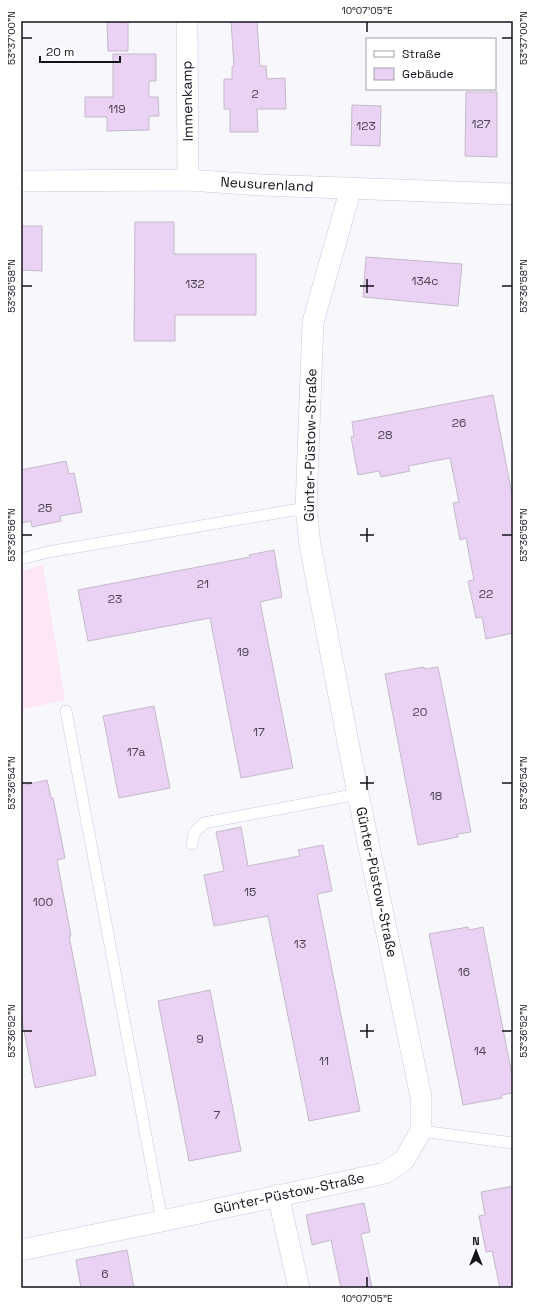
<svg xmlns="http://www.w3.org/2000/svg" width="534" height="1309" font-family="'Space Grotesk',sans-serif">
<rect width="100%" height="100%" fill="#f8f8fc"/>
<polygon fill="#fde7f6" points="43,565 65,700 21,710 21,571"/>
<g fill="#ead2f4" stroke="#c5b8ca">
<polygon points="107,21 128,21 128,51 108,51"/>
<polygon points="231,21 257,21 260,66 266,66 267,79 285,78 286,109 257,109 258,132 230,132 230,109 224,109 224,79 232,79 232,67 234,66"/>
<polygon points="113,54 156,54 156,81 149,81 149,97 158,97 159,116 149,116 149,130 107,131 107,117 85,117 85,97 113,97"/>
<polygon points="466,92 497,92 497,157 465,156"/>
<polygon points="352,105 381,106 380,146 351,145"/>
<polygon points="135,222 174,222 174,254 256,254 256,315 175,315 175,341 134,341"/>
<polygon points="21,226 42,226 42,271 21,270"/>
<polygon points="366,257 462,264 458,306 363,297"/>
<polygon points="493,395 513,500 513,633 486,639 482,617 476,618 468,581 474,580 466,538 460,540 453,503 459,502 450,458 408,466 410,471 381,477 379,471 358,475 351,437 354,436 352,422"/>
<polygon points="66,461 69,474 74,473 82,512 60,516 61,521 32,527 31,521 21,523 21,470"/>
<polygon points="274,550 282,597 260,602 293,768 241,778 210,618 88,641 78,590 250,557 249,555"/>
<polygon points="424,667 424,669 438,667 471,832 457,834 458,837 418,845 385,674"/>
<polygon points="154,706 170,788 119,798 103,716"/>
<polygon points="47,780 51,798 53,798 65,858 57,860 71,936 69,936 96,1075 35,1088 21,1015 21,786"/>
<polygon points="241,827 248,866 300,856 298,850 323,845 332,891 317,894 360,1111 309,1121 268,916 214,926 204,875 224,871 216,832"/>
<polygon points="468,927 469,930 483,927 513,1080 513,1093 501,1095 502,1098 463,1105 429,934"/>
<polygon points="210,990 241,1151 189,1161 158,1001"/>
<polygon points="513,1186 513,1288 500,1288 492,1251 486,1252 479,1216 485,1215 481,1192"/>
<polygon points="364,1203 370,1232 361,1234 372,1288 341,1288 331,1240 312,1245 306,1215"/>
<polygon points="127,1250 134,1288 81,1288 76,1260"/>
</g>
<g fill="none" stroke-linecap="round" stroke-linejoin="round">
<defs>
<g id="service">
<polyline points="21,559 48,552 306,508"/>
<polyline points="66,711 162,1221"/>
<polyline points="192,844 194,833 204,823 358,794"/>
<polyline points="421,1131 513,1143"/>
</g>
<g id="minor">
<polyline points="187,21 188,180"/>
<polyline points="21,181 188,180 261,185 513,194"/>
<polyline points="278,1195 299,1288"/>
<polyline points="21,1250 162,1221 385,1173 404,1160 421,1131 421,1097 358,794 310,545 306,508 313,322 351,188"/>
</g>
</defs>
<use href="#service" stroke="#cbc7dd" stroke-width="12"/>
<use href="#minor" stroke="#cbc7dd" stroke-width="22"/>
<use href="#service" stroke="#fff" stroke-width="11"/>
<use href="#minor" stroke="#fff" stroke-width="21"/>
</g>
<path fill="none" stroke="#14121a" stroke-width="1.5" d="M 367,22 L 367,32M 22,38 L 32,38M 502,38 L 512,38M 367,279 L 367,293M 22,286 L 32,286M 360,286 L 374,286M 502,286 L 512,286M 367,528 L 367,542M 22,535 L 32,535M 360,535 L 374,535M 502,535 L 512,535M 367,776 L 367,790M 22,783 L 32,783M 360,783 L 374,783M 502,783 L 512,783M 367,1024 L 367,1038M 22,1031 L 32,1031M 360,1031 L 374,1031M 502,1031 L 512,1031M 367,1277 L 367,1287"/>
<g text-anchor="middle" stroke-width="3" stroke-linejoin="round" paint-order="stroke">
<g font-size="12" fill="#4a4250">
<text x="255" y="98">2</text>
<text x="117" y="113">119</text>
<text x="481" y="128">127</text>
<text x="366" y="130">123</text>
<text x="425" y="285">134c</text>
<text x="195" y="288">132</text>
<text x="459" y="427">26</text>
<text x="385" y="439">28</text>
<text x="45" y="512">25</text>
<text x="203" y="588">21</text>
<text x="486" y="598">22</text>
<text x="115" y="603">23</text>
<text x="243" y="656">19</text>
<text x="420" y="716">20</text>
<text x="259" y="736">17</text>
<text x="136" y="756">17a</text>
<text x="436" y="800">18</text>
<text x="250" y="896">15</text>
<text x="43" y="906">100</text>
<text x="300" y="948">13</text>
<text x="464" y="976">16</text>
<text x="200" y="1043">9</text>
<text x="480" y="1055">14</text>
<text x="324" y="1065">11</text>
<text x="217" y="1119">7</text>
<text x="105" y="1278">6</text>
</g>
<g font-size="14" fill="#14121a" stroke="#fff">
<text transform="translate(187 101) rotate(-91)" y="5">Immenkamp</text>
<text transform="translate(267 184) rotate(3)" y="5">Neusurenland</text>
<text transform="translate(310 445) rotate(-89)" y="5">Günter-Püstow-Straße</text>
<text transform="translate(377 882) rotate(78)" y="5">Günter-Püstow-Straße</text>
<text transform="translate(289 1193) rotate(-12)" y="5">Günter-Püstow-Straße</text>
</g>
</g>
<rect width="534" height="1309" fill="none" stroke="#ffffff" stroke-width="44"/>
<rect x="366" y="38" width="130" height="52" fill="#ffffff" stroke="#a1a0a3"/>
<rect x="374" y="51" width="20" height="6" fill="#ffffff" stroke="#a1a0a3"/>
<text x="402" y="58" font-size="12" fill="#14121a">Straße</text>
<rect x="374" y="68" width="20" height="12" fill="#ead2f4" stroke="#a1a0a3"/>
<text x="402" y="78" font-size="12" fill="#14121a">Gebäude</text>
<g transform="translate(476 1251)" stroke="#ffffff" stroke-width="3" paint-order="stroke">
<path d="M0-3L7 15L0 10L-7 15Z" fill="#14121a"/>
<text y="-6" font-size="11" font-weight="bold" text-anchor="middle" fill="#14121a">N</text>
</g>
<path d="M40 56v6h80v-6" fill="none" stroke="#14121a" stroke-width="2"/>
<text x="46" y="56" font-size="12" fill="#14121a" stroke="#ffffff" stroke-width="3" paint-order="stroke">20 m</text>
<rect x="22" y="22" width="490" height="1265" fill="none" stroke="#14121a" stroke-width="1.5"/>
<g font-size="10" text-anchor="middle" fill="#14121a">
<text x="367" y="14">10°07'05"E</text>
<text transform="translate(11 38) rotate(-90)" y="4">53°37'00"N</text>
<text transform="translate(523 38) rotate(-90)" y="4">53°37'00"N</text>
<text transform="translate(11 286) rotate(-90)" y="4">53°36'58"N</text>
<text transform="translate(523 286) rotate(-90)" y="4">53°36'58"N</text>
<text transform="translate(11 535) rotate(-90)" y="4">53°36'56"N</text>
<text transform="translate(523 535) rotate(-90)" y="4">53°36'56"N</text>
<text transform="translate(11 783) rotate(-90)" y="4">53°36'54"N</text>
<text transform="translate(523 783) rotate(-90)" y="4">53°36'54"N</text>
<text transform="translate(11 1031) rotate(-90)" y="4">53°36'52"N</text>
<text transform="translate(523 1031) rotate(-90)" y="4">53°36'52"N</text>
<text x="367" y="1302">10°07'05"E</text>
</g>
</svg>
